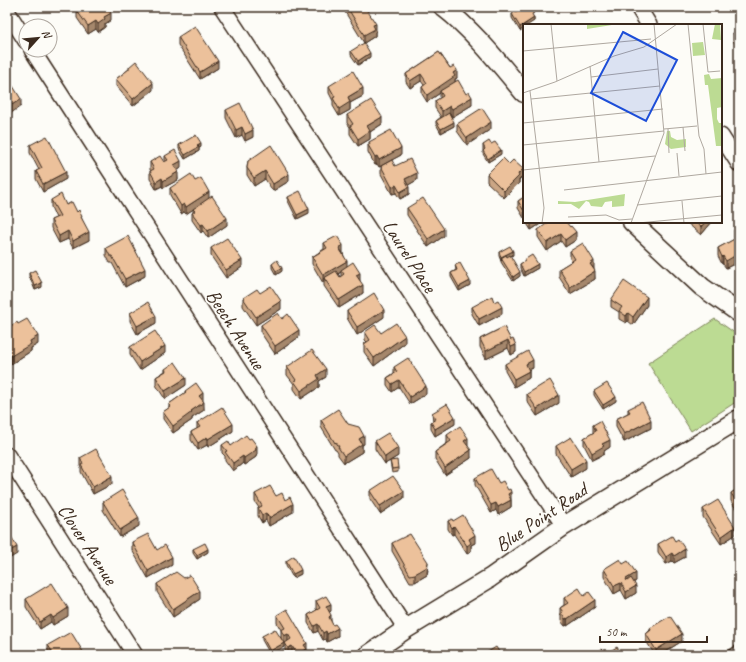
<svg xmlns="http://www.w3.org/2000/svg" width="746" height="662" font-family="Caveat,sans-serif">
<rect width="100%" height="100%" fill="#fdfcf7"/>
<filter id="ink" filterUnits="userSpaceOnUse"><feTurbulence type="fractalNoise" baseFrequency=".025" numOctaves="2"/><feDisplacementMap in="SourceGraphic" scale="8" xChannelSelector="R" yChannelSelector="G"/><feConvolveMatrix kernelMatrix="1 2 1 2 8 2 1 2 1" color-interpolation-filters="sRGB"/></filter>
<g filter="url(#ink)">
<polygon fill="#bcdb93" stroke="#7c8258" points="715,319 739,336 739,400 691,431 648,363"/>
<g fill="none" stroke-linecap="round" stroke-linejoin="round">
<defs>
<polyline id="service" points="730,655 739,649"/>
<g id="minor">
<polyline points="222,7 564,526"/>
<polyline points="638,7 649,25"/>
<polyline points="7,11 26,41"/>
<polyline points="32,50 406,629"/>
<polyline points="721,136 739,164"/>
<polyline points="7,455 135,655"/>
</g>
<g id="tertiary">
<path d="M 443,7 C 474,31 499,63 524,93"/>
<polyline points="632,222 702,287 739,313"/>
<polyline points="368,655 406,629 490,578 564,526 739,419"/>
</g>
</defs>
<use href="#service" stroke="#3b2a1e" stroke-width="10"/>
<use href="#minor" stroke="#3b2a1e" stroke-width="18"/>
<use href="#tertiary" stroke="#3b2a1e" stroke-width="21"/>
<use href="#service" stroke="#fdfcf7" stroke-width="7"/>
<use href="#minor" stroke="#fdfcf7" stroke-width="15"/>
<use href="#tertiary" stroke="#fdfcf7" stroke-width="18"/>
</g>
<g fill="#cba685" stroke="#3b2a1e" fill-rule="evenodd">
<polygon points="126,7 136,7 129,11"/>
<polygon points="345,7 365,7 376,31 375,32 375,36 364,43 345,12"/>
<polygon points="77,11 111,20 105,24 105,27 98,32 96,29 88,34 77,18"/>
<polygon points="512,14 534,17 534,21 524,25 524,28 520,31 512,18"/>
<polygon points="739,30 739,51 733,40 733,33"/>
<polygon points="178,37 218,68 200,79 178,45"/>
<polygon points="351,51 370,57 358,65 351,55"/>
<polygon points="439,52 457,78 455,79 455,82 472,105 452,117 450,113 450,114 454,126 441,133 436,124 436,121 441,117 435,108 435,101 440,98 440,93 427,102 422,94 422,87 424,85 421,81 410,88 406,82 406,74"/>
<polygon points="129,69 153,90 133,106 116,86 116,79"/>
<polygon points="329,86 363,96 350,103 350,110 339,116 333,106 333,101 329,93"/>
<polygon points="226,110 253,137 245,141 242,135 236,138 226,118"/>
<polygon points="347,115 382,124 370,132 370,139 358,146 350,134 350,127 347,123"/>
<polygon points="457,124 491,129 467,145 457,131"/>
<polygon points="369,142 401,155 384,164 395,166 417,180 408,185 409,194 400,199 396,193 392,194 381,174 381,166 379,167 377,164 375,165 368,152 368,145 369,144"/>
<polygon points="491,144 501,154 488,162 483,154 483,145"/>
<polygon points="30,145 66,179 43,192 36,179 36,171 39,170 30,153"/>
<polygon points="179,145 201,147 199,148 199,151 185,159 179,149"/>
<polygon points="165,156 181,168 177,171 178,180 163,188 162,186 156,189 150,179 150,171 151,171 150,170 150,162 164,162 165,161"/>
<polygon points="248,161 289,181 273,191 265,179 254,186 247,175 247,168"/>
<polygon points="509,164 523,176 519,180 519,183 504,198 487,182 487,174"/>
<polygon points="195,181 209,198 227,225 208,238 203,231 201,233 192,220 192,213 193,212 193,209 186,214 184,212 181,214 170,195 170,188"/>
<polygon points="288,197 309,213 297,219 288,201"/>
<polygon points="524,197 524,218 518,208 518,201"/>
<polygon points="51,200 66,205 77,212 82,219 89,240 73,248 68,239 59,243 51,228 51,220 56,218 51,207"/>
<polygon points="407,208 444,236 428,247 407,215"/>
<polygon points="526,222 542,222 542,223 531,230"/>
<polygon points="686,222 712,222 701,235"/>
<polygon points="570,227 576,240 565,247 561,241 547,251 538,237 538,230"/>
<polygon points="739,227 739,258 738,256 738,262 726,268 723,264 722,264 718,256 718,248 735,239 734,238 734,230"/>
<path d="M 324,243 L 343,253 L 347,266 L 360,280 L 360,281 L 363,293 L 339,308 L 324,286 L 324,282 L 323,283 L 312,264 L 312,257 L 324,249 ZM 341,272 L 341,276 L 340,277 L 338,274 Z"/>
<polygon points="106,248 145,276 125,287 112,263 110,263 106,255"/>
<polygon points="211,248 242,267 226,278 211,256"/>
<polygon points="570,251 594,269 595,279 570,294 559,277 559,269 572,261 570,259"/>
<polygon points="499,252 513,255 510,256 520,276 513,281 501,262 501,260 501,261 499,256"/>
<polygon points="524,260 538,268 524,276 520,268 520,264 524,262"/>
<polygon points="272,264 282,271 276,275 272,268"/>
<polygon points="455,265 470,285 459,291 451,277 451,273 456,270"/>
<polygon points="29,273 42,287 35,290 29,276"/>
<polygon points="260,293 281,309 256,325 243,306 243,298"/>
<polygon points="611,300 647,305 633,325 628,321 626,323 619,319 619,312 611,307"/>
<polygon points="472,307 502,314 479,326 472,314"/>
<polygon points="347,311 384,317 357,335 347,318"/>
<polygon points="130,313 156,323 137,334 130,321"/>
<polygon points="282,319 299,337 275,354 261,333 261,325"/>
<polygon points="504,327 516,352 511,355 508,348 486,359 480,347 480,339"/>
<polygon points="7,328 38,344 31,348 31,351 11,364 7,358"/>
<polygon points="365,332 381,333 405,343 374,366 364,352 364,344 367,342 365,340"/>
<polygon points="130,347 165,353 140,370 130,355"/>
<polygon points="505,364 533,368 529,370 529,378 514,387 505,371"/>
<polygon points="287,367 326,377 319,381 319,387 301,399 294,389 294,384 287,375"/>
<polygon points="394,367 426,394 410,404 399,387 392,392 387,385 387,378 394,373"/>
<polygon points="165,369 186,385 165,399 156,385 156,377 165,371"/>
<polygon points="185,391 203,401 204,410 192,418 192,420 173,433 163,419 163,412 169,408 169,404 185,393"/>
<polygon points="594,391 616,401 603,409 594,395"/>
<polygon points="527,394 559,403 537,416 527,401"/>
<polygon points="628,409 651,428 624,442 616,427 616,419 628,413"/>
<polygon points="432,413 455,424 435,436 431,429 431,422 433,421"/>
<polygon points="321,420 348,424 364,444 362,445 362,452 344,463 338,455 338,453 336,450 335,450 321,427"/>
<polygon points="197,423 233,431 208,447 207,445 198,450 191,440 191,432 197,429"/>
<polygon points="593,425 610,447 604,451 604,454 592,460 584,445 584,438 593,433"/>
<polygon points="447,435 468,446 471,458 445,475 435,459 435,452 447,443"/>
<polygon points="375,441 398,456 385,464 375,449"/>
<polygon points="222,445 231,446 257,454 256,455 256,457 244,465 243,463 233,471 225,460 225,456 222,453"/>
<polygon points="556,446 586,468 571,477 556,454"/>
<polygon points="80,458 112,484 93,494 81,472 81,468 80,466"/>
<polygon points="390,461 398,468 398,472 392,473"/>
<polygon points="475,478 499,483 511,499 511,507 498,515 496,510 491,513 475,485"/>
<polygon points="739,488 739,520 739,514 731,501 731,493"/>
<polygon points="370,491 404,498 380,514 370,499"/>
<polygon points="255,494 276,496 285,500 293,512 269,526 266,520 262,523 258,516 258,508 259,508 255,502"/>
<polygon points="103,502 139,526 120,537 103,510"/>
<polygon points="703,509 735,535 721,544 703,517"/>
<polygon points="448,521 453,521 475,543 471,545 471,551 467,554 454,534 452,535 448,529"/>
<polygon points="675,541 685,557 674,563 672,561 666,564 658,552 658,544"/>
<polygon points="132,542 157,550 172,565 148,578 132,550"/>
<polygon points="392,543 428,570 427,575 415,582 410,582 392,551"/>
<polygon points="193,549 208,552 197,559 193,553"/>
<polygon points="286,561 301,574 293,578 286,565"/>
<polygon points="623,564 636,581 634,582 636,593 626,599 621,590 614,594 604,577 604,569"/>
<polygon points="157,584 200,599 173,617 157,592"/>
<polygon points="584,596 595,607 567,626 567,625 565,626 561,621 561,616 560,615 560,608 564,605 564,598"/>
<polygon points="26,599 68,616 53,625 51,622 40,629 26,607"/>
<polygon points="316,601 331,611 329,612 331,622 338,636 327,642 326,639 323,640 318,631 314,633 308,623 308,615 317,610 316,609"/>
<polygon points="277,615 307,651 307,655 293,655 292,654 289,655 288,655 285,650 285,643 284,644 281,638 281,630 277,623"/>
<polygon points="650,628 682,641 660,655 655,655 646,641 646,634 650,630"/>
<polygon points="262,636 284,647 270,654 262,640"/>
<polygon points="48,645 85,655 49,655 48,653"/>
</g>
<g fill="#a5876c" stroke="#3b2a1e">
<polygon points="129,7 136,7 129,11"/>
<polygon points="111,13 111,20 105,24 105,27 98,32 98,24 104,17"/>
<polygon points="534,18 534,21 528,25 524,25 524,28 520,31 520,27"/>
<polygon points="96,21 96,29 88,34 88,26"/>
<polygon points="376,24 376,31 375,32 375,36 364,43 364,35 373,25"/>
<polygon points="370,53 370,57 358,65 358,61"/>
<polygon points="218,61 218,68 200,79 200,72"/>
<polygon points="457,70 457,78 455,79 455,84 440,91 440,93 427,102 427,95"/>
<polygon points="421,74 421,81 410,88 410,81"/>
<polygon points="153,83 153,90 133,106 133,99"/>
<polygon points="363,88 363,96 350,103 350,110 339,116 339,109 348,97"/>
<polygon points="472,97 472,105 452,117 452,109"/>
<polygon points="21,99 21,106 7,116 7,108"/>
<polygon points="450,106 450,113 442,119 442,111"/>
<polygon points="382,117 382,124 370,132 370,139 358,146 358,139 367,126"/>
<polygon points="454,122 454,126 441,133 441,129"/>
<polygon points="491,122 491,129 467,145 467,138"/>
<polygon points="242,127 242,135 236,138 236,130"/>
<polygon points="253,130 253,137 245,141 245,134"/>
<polygon points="201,143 201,147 199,148 199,151 185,159 185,155 197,145"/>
<polygon points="401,148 401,155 379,167 379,160"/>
<polygon points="501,150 501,154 488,162 488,159"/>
<polygon points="377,156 377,164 375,165 375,157"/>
<polygon points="181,161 181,168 174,173 174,165"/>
<polygon points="523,169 523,176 519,180 519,183 504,198 504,191 518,174"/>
<polygon points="265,171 265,179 254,186 254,178"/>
<polygon points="66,172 66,179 43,192 43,184"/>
<polygon points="178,172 178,180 163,188 163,181"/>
<polygon points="417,173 417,180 405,187 405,179"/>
<polygon points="289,174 289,181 273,191 273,184"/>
<polygon points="162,178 162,186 156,189 156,182"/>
<polygon points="396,185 396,193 392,194 392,187"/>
<polygon points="409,187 409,194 400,199 400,192"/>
<polygon points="209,192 209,199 186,214 186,207"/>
<polygon points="184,204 184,212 181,214 181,206"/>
<polygon points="309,209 309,213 297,219 297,215"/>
<polygon points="227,218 227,225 208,238 208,231"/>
<polygon points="531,222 542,222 542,223 531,230"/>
<polygon points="705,222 712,222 701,235 701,227"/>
<polygon points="203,224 203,231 201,233 201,225"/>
<polygon points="444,229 444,236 428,247 428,239"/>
<polygon points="68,231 68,239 59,243 59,236"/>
<polygon points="89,232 89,240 73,248 73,241"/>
<polygon points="576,232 576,240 565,247 565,240"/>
<polygon points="561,234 561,241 547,251 547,243"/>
<polygon points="343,245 343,253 339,248"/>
<polygon points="738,247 738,262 726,268 726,261 735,249"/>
<polygon points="513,251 513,255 502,260 501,258 501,261 501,257"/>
<polygon points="723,256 723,264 722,264 722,257"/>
<polygon points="242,260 242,267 226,278 226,270"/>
<polygon points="347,261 347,268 341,270 341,272 326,281 324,278 324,282 323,283 323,275"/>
<polygon points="594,261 594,269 590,264"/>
<polygon points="538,264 538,268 524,276 524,272"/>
<polygon points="282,268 282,271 276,275 276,271"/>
<polygon points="145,269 145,276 125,287 125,279"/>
<polygon points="595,271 595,279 570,294 570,287"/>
<polygon points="520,272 520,276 513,281 513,277"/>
<polygon points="360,273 360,280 356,283 356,275"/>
<polygon points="470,281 470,285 459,291 459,287"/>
<polygon points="42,283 42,287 35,290 35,286"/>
<polygon points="363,285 363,293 339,308 339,300"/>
<polygon points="647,297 647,305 633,325 633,317"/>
<polygon points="281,301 281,309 256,325 256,317"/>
<polygon points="502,307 502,314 479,326 479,319"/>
<polygon points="384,310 384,317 357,335 357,327"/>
<polygon points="628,313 628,321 626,323 626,316"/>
<polygon points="156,316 156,323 137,334 137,326"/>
<polygon points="299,330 299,337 275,354 275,346"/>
<polygon points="38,336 38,344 31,348 31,351 11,364 11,356 30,341"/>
<polygon points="405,336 405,343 374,366 374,358"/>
<polygon points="508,340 508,348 486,359 486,351"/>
<polygon points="516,345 516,352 511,355 511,347"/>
<polygon points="165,346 165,353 140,370 140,362"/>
<polygon points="533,360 533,368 526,371 526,364"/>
<polygon points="326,369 326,377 319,381 319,387 301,399 301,391 317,375"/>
<polygon points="529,371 529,378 514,387 514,379"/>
<polygon points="186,378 186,385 165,399 165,391"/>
<polygon points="399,380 399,387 392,392 392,384"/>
<polygon points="426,386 426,394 410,404 410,397"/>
<polygon points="203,393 203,401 199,403 199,396"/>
<polygon points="559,395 559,403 537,416 537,409"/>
<polygon points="616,397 616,401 603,409 603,405"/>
<polygon points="204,402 204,410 192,418 192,420 173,433 173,426 191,411"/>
<polygon points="455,417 455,424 435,436 435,429"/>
<polygon points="651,420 651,428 624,442 624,434"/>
<polygon points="233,424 233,431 208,447 208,439"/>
<polygon points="364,436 364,444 362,445 362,452 344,463 344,456 359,439"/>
<polygon points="207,437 207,445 198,450 198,443"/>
<polygon points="468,438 468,446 464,449 464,441"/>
<polygon points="610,440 610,447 604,451 604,454 592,460 592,453 602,444"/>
<polygon points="257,446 257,454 256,455 256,457 244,465 244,458"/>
<polygon points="398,448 398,456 385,464 385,457"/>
<polygon points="471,450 471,458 445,475 445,468"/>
<polygon points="243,456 243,463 233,471 233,463"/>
<polygon points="586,460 586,468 571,477 571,469"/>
<polygon points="112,476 112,484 93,494 93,487"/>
<polygon points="404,491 404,498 380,514 380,506"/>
<polygon points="511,492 511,499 508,501 508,494"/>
<polygon points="511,500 511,507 498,515 498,507"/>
<polygon points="496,503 496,510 491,513 491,505"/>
<polygon points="293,504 293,512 269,526 269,518"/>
<polygon points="266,513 266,520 262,523 262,515"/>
<polygon points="139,518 139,526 120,537 120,530"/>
<polygon points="454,526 454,534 452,535 452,528"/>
<polygon points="735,527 735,535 721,544 721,537"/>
<polygon points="475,535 475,543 471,545 471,551 467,554 467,546 469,539"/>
<polygon points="17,547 17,554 7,560 7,552"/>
<polygon points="208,549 208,552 197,559 197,555"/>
<polygon points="685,549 685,557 674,563 674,556"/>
<polygon points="672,553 672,561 666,564 666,557"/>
<polygon points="172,557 172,565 148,578 148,571"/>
<polygon points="428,562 427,575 415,582 415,574"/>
<polygon points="301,570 301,574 293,578 293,574"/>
<polygon points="636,573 636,581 626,587 626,579"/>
<polygon points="621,583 621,590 614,594 614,586"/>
<polygon points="636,586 636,593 626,599 626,592"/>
<polygon points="200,591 200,599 173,617 173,609"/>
<polygon points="595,600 595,607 567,626 567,619"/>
<polygon points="331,604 331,611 326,614 326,606"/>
<polygon points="68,608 68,616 53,625 53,618"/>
<polygon points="51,615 51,622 40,629 40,622"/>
<polygon points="331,615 331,623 329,617"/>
<polygon points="567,618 567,625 565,626 565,619"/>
<polygon points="318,624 318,631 314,633 314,626"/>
<polygon points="338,628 338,636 327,642 327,634"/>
<polygon points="326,631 326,639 323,640 323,633"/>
<polygon points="288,634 288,642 284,644 284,636"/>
<polygon points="682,634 682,641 660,655 656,655 656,650"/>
<polygon points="284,643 284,647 270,654 270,651"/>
<polygon points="307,643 307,655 297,655 304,645"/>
<polygon points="292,646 292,654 288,655 288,648"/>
</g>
<g fill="#ecc19b" stroke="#3b2a1e">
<polygon points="83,7 107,7 111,13 104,17 105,19 98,24 96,21 88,26 77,11"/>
<polygon points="347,7 365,7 376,24 373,25 375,29 364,35"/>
<polygon points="523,7 528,7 530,10 532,9 534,13 532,14 534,18 520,27 512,14"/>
<polygon points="195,26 218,61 200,72 178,37"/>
<polygon points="739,30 739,44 733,33"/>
<polygon points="364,43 370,53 358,61 351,51"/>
<polygon points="439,52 450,68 454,66 457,70 453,73 455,76 427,95 422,87 427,83 421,74 410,81 406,74"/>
<polygon points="136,61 153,83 133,99 116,79 129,69 129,67"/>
<polygon points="353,71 363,88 348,97 350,102 339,109 333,98 335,97 329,86"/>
<polygon points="458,80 466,94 469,92 472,97 452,109 450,106 442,111 435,101 443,96 440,91"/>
<polygon points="7,82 9,85 11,83 21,99 7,108"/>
<polygon points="371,100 382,117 367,126 370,131 358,139 350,126 353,124 347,115"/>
<polygon points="240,103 253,130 245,134 242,127 236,130 226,110"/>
<polygon points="482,108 491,122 467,138 457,124"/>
<polygon points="449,113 454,122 441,129 436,121"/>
<polygon points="391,130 401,148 379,160 377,156 375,157 368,145 370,144 369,142"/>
<polygon points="196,135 201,143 197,145 199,147 185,155 179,145"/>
<polygon points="47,136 66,172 43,184 36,171 42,168 30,145"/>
<polygon points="489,141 491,144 495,142 501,150 488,159 483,151 485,149 483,145"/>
<polygon points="271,145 289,174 273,184 265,171 254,178 247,168 248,161"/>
<polygon points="175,150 181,161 174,165 178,172 163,181 162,178 156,182 150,171 154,169 150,162 160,156 164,162 168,160 165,156"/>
<polygon points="503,158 509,164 513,160 523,169 518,174 519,176 504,191 487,174"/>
<polygon points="410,159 417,173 405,179 409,187 400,192 396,185 392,187 381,166 392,160 395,166"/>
<polygon points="191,174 195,181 201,178 209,192 186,207 184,204 181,206 170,188"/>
<polygon points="300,191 309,209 297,215 288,197"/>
<polygon points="61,194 66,205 72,202 77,212 79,210 82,217 81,217 89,232 73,241 68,231 59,236 51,220 60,216 51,200"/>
<polygon points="212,196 227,218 208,231 203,224 201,225 192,213 195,211 193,209"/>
<polygon points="524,197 524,211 518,201"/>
<polygon points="423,198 444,229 428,239 407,208"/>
<polygon points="549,222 566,222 570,227 571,226 576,232 565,240 561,234 547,243 538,230"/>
<polygon points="695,222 705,222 701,227"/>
<polygon points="739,227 739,250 738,247 735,249 738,254 726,261 723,256 722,257 718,248 738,237 734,230"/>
<polygon points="128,236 145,269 125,279 112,256 110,256 106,248"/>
<polygon points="337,236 343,245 339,248 347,261 323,275 312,257 327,248 324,243"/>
<polygon points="227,238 242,260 226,270 211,248"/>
<polygon points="583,243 594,261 590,264 595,271 570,287 559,269 575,259 570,251"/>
<polygon points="510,246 513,251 501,257 499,252"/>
<polygon points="506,255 507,257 510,255 520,272 513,277 501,258"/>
<polygon points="532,255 538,264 524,272 520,264 525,261 524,260"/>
<polygon points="277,260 282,268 276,271 272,264"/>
<polygon points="353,262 360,273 356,275 363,285 339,300 324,278 336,271 340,277 344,274 341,270"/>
<polygon points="460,263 470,281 459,287 451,273 457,270 455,265"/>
<polygon points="35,270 42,283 35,286 29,273"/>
<polygon points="624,281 647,297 633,317 628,313 626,316 619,311 622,307 611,300"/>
<polygon points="271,286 281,301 256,317 243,298 257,289 260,293"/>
<polygon points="374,293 384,310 357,327 347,311"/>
<polygon points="492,296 494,302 498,300 502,307 479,319 472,307"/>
<polygon points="148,302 156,316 137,326 130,313"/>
<polygon points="278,313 282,319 288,314 299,330 275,346 261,325"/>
<polygon points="27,319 38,336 30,341 31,344 11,356 7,350 7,328 17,322 18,324"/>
<polygon points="396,323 405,336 374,358 364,344 370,340 365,332 375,325 381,333"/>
<polygon points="504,327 511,340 513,339 516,345 511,347 508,340 486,351 480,339"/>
<polygon points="155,331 165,346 140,362 130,347"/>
<polygon points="312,350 326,369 317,375 319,379 301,391 294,381 296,380 287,367"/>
<polygon points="528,351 533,360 526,364 529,371 514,379 505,364"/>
<polygon points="408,358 426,386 410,397 399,380 392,384 387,378 397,372 394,367"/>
<polygon points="175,362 186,378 165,391 156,377 166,371 165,369"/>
<polygon points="550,380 559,395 537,409 527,394"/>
<polygon points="196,383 203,393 199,396 204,402 191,411 192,412 173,426 163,412 170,407 169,404 186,392 185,391"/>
<polygon points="607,383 616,397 603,405 594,391"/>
<polygon points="642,402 651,420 624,434 616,419 630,412 628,409"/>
<polygon points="447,404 455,417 435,429 431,422 436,419 432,413"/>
<polygon points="222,407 233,424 208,439 207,437 198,443 191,432 200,427 197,423"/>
<polygon points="338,409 348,424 359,427 364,436 359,439 362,444 344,456 338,447 339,447 336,442 335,443 321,420"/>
<polygon points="600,421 610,440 602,444 604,446 592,453 584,438 596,431 593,425"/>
<polygon points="460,426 468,438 464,441 471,450 445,468 435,452 451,441 447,435"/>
<polygon points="388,433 398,448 385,457 375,441"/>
<polygon points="246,435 249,439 251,438 257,446 255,448 256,450 244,458 243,456 233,463 225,452 227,451 222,445 228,441 231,446"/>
<polygon points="571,437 586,460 571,469 556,446"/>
<polygon points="96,449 112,476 93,487 81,465 83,464 80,458"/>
<polygon points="397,460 398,468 392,469 390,461"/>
<polygon points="491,469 499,483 503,481 508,490 510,489 511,492 508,494 511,500 498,507 496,503 491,505 475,478"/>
<polygon points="393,476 404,491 380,506 370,491"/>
<polygon points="270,486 276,496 282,493 285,500 290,497 293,504 269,518 266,513 262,515 258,508 262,506 255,494"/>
<polygon points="739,488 739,506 731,493"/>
<polygon points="122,490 139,518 120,530 103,502"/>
<polygon points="718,500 735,527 721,537 703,509"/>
<polygon points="463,515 475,535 469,539 471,543 467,546 454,526 452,528 448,521 452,519 453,521"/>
<polygon points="7,529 17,547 7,552"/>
<polygon points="148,534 157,550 165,545 172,557 148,571 132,542"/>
<polygon points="410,534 428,562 427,567 415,574 410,575 392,543"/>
<polygon points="672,536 675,541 678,539 685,549 674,556 672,553 666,557 658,544"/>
<polygon points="205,543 208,549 197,555 193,549"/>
<polygon points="294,556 301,570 293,574 286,561"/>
<polygon points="620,559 623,564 628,561 636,573 626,579 627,581 631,578 636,586 626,592 621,583 614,586 604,569"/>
<polygon points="176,572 184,578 190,575 200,591 173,609 157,584"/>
<polygon points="52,583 68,608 53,618 51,615 40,622 26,599"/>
<polygon points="579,588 584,596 589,592 595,600 567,619 567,618 565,619 561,613 563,612 560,608 568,603 564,598"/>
<polygon points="326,596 331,604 326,606 331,615 329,617 333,625 335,624 338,628 327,634 326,631 323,633 318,624 314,626 308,615 320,608 316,601"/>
<polygon points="287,609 307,643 304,645 307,649 297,654 292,646 288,648 285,643 291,639 288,634 284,636 281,630 285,628 277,615"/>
<polygon points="670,616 682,634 656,650 646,634 651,630 650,628"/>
<polygon points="275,629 284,643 270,651 262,636"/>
<polygon points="71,632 85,655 54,655 48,645"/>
<polygon points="496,647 501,655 483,655"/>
<polygon points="617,647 622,655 595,655 594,654 602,649 605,654"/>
<polygon points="203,653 205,655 199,655"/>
</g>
</g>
<g text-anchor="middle" stroke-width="3.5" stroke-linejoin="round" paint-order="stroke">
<g font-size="20" fill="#3b2a1e" stroke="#fdfcf7">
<text transform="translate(410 256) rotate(57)" y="7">Laurel Place</text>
<text transform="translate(236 329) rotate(57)" y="7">Beech Avenue</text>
<text transform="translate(541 517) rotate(-34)" y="7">Blue Point Road</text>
<text transform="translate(88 544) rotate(57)" y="7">Clover Avenue</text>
</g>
</g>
<g transform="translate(523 24)">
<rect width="199" height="199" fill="#fdfcf7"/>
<path d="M 64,0 L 95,0 L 64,5 ZM 192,0 L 197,0 L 198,16 L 189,15 ZM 180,18 L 182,31 L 170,32 L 169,19 ZM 186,50 L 188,55 L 199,54 L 199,83 L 194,84 L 194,95 L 196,99 L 199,99 L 199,122 L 193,122 L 185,61 L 182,61 L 181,51 ZM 144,107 L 147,107 L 148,113 L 154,116 L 163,115 L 163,123 L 148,125 L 142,120 ZM 102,170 L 101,182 L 89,183 L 89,177 L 82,178 L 79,183 L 68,182 L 66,178 L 63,177 L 56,185 L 48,180 L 35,180 L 35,177 L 52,178 Z" fill="#bcdb93"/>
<path fill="none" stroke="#afa8a0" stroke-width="1" d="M 28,0 L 34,57M 165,0 L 176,112 L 181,125 L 183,150M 180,0 L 185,48 L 197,47M 0,27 L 128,15M 67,42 L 76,138M 68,53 L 135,45M 7,67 L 21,184 L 19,199M 0,69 L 32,58 L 91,32 L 121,23 L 154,0M 8,75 L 137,62M 0,99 L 140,85M 160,103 L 162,127M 141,105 L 174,102M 145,105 L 146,129M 0,121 L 141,107M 154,129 L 156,152M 0,146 L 132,132M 41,166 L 199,148M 159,177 L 161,199M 114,181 L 199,172M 45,193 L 83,191 L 96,196 L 109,195M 108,199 L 141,109 L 131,0M 115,199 L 199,191"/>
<path fill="#1d4ed8" fill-opacity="0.15" stroke="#1d4ed8" stroke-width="2" d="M 100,8 L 154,36 L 123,97 L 68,69 Z"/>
<rect width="199" height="199" fill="none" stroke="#3b2a1e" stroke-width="2"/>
</g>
<rect width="746" height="662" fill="none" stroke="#fdfcf7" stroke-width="24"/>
<rect x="12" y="12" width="722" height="638" fill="none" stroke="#3b2a1e" stroke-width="1.5" filter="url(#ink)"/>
<g transform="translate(38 38) rotate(63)"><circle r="19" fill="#fdfcf7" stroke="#afa8a0"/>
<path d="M0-3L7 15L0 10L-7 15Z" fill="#3b2a1e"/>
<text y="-6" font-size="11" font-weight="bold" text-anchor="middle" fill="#3b2a1e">N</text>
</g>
<path d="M600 636v6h107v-6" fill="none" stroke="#3b2a1e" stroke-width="2"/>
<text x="606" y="636" font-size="12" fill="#3b2a1e" stroke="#fdfcf7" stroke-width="3" paint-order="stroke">50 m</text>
</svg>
